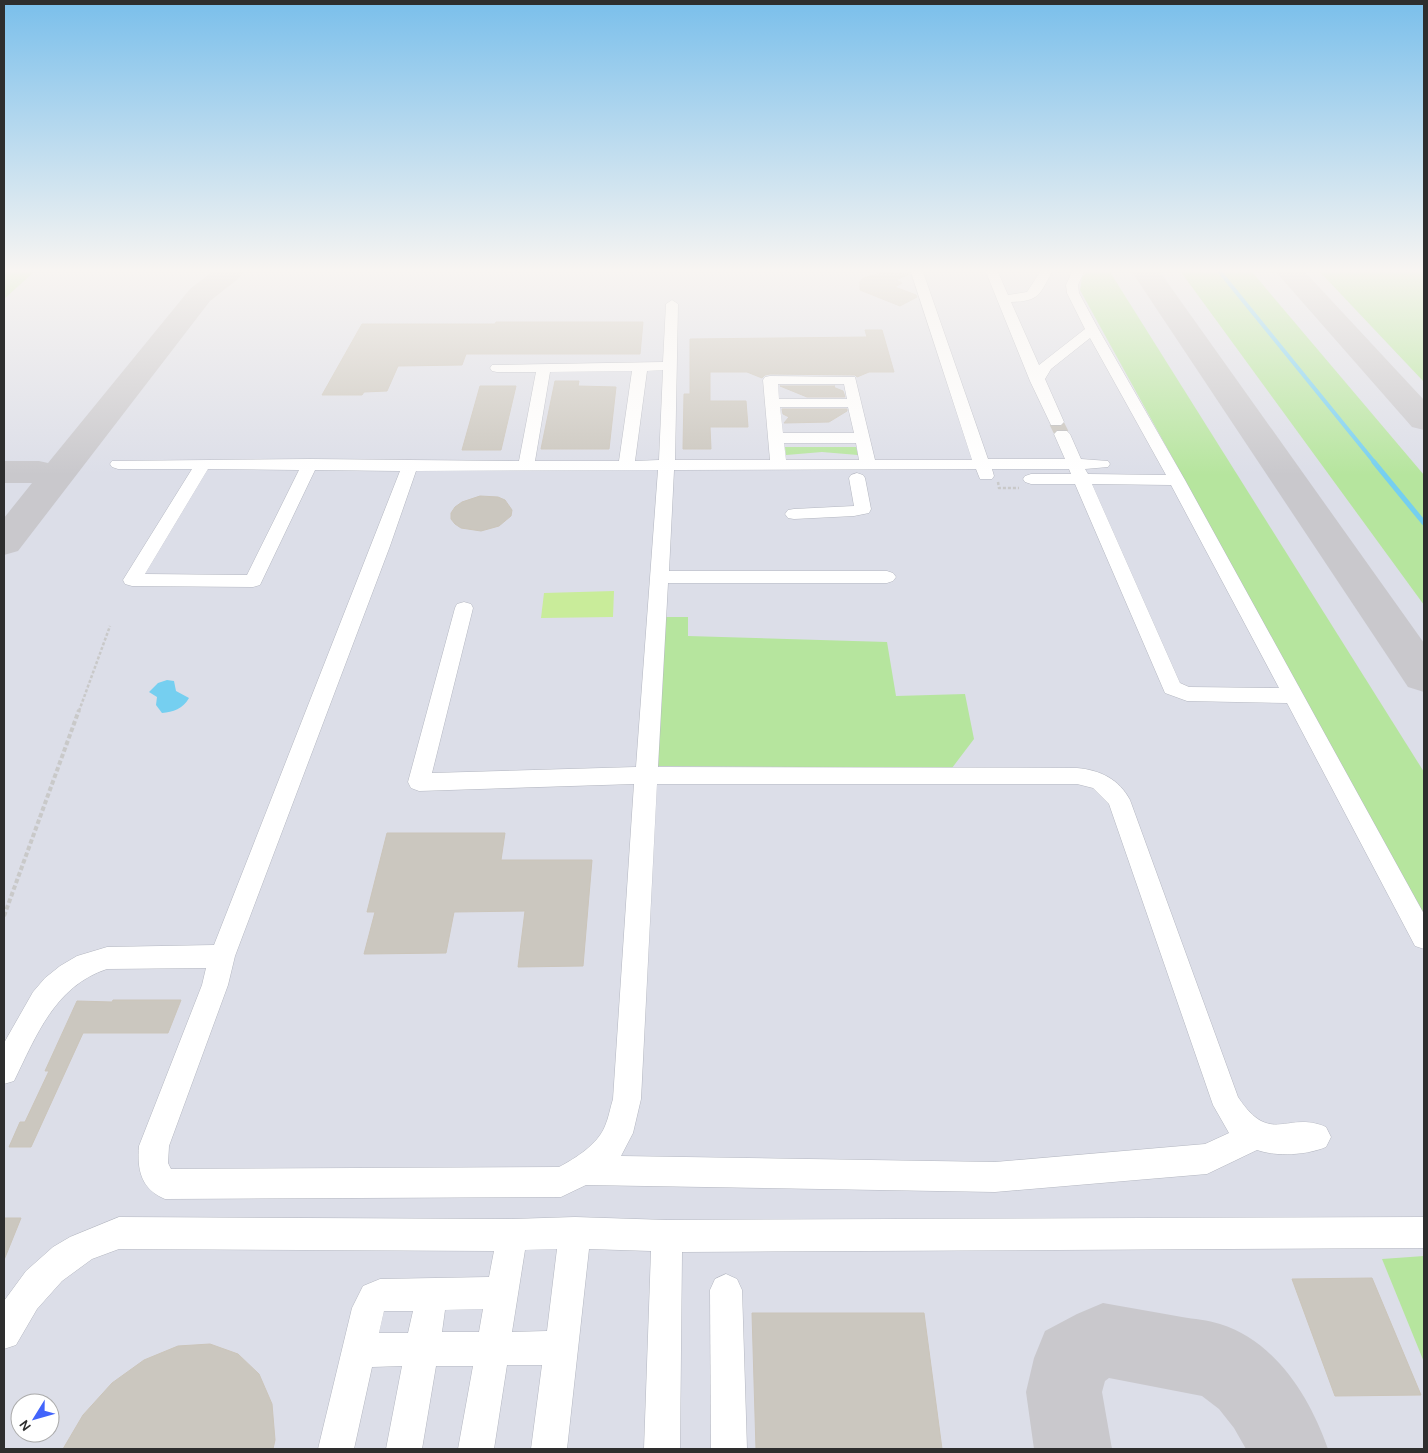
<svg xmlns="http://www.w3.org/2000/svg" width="1428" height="1453" font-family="Karla,sans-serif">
<rect width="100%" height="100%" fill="#efe9e1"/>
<path fill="#dcdee8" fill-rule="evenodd" d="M 4,272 L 1424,272 L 1424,1449 L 4,1449 ZM 20,1403 L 50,1403 L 50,1433 L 20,1433 Z"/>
<g fill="#b6e59e">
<polygon points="4,272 34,272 4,299"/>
<polygon points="1087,272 1110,272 1424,772 1424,914 1080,290 1082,277"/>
<polygon points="1181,272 1252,272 1424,475 1424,605"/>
<polygon points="1320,272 1424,272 1424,382"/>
<polygon points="785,447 856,447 858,455 822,452 786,455"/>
<polygon points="661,617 688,617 688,636 887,642 896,696 965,694 974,739 952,768 656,766"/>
<polygon points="1424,1256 1424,1362 1382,1259"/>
</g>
<polygon fill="#c9ec9a" points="614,591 613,617 541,618 544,593"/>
<path fill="#75cff0" d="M 167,680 L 174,681 L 176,691 L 189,698 C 183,709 173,712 162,713 L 156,705 L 157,697 L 149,692 L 158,683 Z"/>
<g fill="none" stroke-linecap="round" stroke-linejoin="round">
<polyline stroke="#75cff0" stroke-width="4" points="1220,272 1375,463"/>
<polyline stroke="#75cff0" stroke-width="5" points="1374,462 1424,523"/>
<g fill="#c9c8cc" fill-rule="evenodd">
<polygon points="212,272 243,272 239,278 210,301 18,551 4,555 4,518 32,483 4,483 4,461 39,461 48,463 190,289"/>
<polygon points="1132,272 1160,272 1424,643 1424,692 1408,687"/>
<polygon points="1276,272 1305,272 1424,400 1424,430 1412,427"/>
<path d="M 1103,1303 C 1129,1308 1156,1312 1182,1317 C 1194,1319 1208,1320 1220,1324 C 1275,1341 1310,1397 1328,1449 L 1246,1449 L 1234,1428 L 1219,1409 L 1202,1396 L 1109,1378 L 1105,1381 L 1102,1392 L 1112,1449 L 1034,1449 L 1026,1392 L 1034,1358 L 1045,1331 L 1077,1314 Z"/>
</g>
</g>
<g fill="#cbc7bf" stroke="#cbc5ba">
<polygon points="881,273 909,274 896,280 902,283 895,287 916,295 917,297 900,306 860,290 860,282 863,278"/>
<polygon points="496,322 643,322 640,354 466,354 462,365 398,366 387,391 364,392 362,395 322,395 362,324 495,324"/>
<polygon points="865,330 882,330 894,372 869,372 857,377 855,375 770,374 765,375 762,378 747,372 710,372 710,401 746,401 748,427 710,427 711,449 683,449 684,394 690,394 690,339 867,337"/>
<polygon points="555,381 579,381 578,386 616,387 609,449 541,449"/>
<polygon points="480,386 516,386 501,450 462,450"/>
<polygon points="780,386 835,386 833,387 843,391 845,397 807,397"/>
<polygon points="782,409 847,409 847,411 829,422 784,423 789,417 783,414"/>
<polygon points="480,496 498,497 505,500 512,510 511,516 499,526 481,531 461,528 455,524 451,519 451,513 455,507 462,502"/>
<polygon points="387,833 505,833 501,860 592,860 583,966 518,967 525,911 454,912 446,953 364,954 375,912 367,912"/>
<polygon points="113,1000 181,1000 168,1033 83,1033 31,1147 9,1147 20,1122 25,1122 49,1071 45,1071 77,1001 112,1002"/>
<polygon points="4,1218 21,1218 4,1260"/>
<polygon points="1372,1278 1421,1395 1335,1396 1292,1279"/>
<polygon points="752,1313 924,1313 942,1449 756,1449"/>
<polygon points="210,1344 238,1354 259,1374 272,1404 275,1440 273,1449 63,1449 83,1415 112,1383 144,1360 178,1346"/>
</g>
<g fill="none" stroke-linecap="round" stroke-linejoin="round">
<polyline stroke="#c8c4bd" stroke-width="14" stroke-dasharray="14 7" stroke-linecap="butt" points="1056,422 1062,434"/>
<defs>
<g id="minor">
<path d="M 911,272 L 923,272 L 988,459 L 1065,459 L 1054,434 L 1057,431 L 1067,431 L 1070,434 L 1081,459 L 1108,461 L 1110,464 L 1108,467 L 1085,469 L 1088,474 L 1166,475 L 1090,338 L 1051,369 L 1045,379 L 1064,422 L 1061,425 L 1051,425 L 1030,381 L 986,272 L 998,272 L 1008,295 L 1027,292 L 1040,272 L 1052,272 C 1039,295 1040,301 1011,302 L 1039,365 L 1085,329 L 1067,293 L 1066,285 L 1072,272 L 1084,272 L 1078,285 L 1079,293 L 1099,330 L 1185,480 L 1424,914 L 1424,949 L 1415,946 L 1287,703 L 1187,701 L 1165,693 L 1075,484 L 1031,484 L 1025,482 L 1023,479 L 1025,476 L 1031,474 L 1071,474 L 1069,469 L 992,469 L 994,476 L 992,479 L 980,479 L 976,469 L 674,470 L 669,571 L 887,571 L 893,573 L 896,577 L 893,581 L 887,583 L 668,583 L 658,767 L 1077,768 C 1100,770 1119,779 1130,800 L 1238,1097 C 1271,1147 1287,1110 1326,1127 L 1331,1137 L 1326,1147 C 1307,1155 1277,1157 1257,1150 L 1207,1174 L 995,1192 L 586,1185 L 561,1197 L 165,1199 C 141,1189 137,1170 139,1146 L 202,985 L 206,968 L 107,969 C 55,986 36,1036 14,1081 L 4,1084 L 4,1043 L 33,992 L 45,978 L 60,966 L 77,956 L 107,947 L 214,945 L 400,471 L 315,470 L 260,585 L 253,587 L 132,586 L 125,584 L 123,580 L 192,469 L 118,469 L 112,467 L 110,464 L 112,461 L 310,459 L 519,461 L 536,372 L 497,372 L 492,371 L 490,368 L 492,365 L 663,362 L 666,304 L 672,300 L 678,304 L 675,460 L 770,460 L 763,380 L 765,377 L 770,376 L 855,377 L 875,460 L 972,460 ZM 663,370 L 659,460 L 635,461 L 647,371 ZM 632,371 L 619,461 L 535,461 L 550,372 ZM 778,384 L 844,384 L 847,399 L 779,399 ZM 780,407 L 848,407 L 854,433 L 783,433 ZM 784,443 L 856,443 L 859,460 L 786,460 ZM 208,469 L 299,470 L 247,575 L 145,574 ZM 658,470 L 636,767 L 432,773 L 473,608 L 471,604 L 464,602 L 457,604 L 455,608 L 408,782 L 411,788 L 419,791 L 634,784 L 613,1099 C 610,1108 609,1117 605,1126 C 598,1144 576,1158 559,1167 L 171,1169 L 168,1163 L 169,1146 L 228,985 L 235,956 L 390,546 L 416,471 ZM 1092,484 L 1171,485 L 1279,688 L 1189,687 L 1180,683 ZM 657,784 L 1077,784 L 1093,788 L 1109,804 L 1213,1105 L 1229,1133 L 1205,1144 L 995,1162 L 621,1156 L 633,1133 L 641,1099 Z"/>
<polygon points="857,473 863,475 865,478 871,509 869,513 854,516 794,519 788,518 785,514 788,510 794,509 854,506 849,478 851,475"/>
<path d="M 119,1217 L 512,1219 L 575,1217 L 667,1220 L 1424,1217 L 1424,1248 L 682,1252 L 680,1449 L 644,1449 L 651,1251 L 589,1249 L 567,1449 L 531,1449 L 542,1365 L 507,1365 L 494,1449 L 458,1449 L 473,1366 L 436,1366 L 422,1449 L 386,1449 L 402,1366 L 372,1367 L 354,1449 L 318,1449 L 352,1308 L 363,1286 L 380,1279 L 489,1277 L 494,1251 L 119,1249 L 92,1259 L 62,1281 L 37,1309 L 16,1345 L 4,1349 L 4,1301 L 26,1271 L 53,1247 L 70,1237 ZM 557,1249 L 547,1331 L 512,1332 L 525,1250 ZM 483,1309 L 479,1332 L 442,1332 L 445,1310 ZM 384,1311 L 413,1311 L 408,1333 L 379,1333 Z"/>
<polygon points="726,1274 737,1279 742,1290 747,1449 711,1449 710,1290 715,1279"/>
</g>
</defs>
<use href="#minor" stroke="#b4b7c1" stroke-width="1"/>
<g stroke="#c9c9c9" stroke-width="2.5" stroke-dasharray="3 2" stroke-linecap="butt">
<polyline points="998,482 999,488 1019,488"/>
<polyline points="79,711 110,626"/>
</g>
<polyline stroke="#c9c9c9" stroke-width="4" stroke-dasharray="4.5 2.5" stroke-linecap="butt" points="4,916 79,710"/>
<use href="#minor" fill="#fff" fill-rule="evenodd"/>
</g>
<linearGradient id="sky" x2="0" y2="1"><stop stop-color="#7abfeb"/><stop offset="0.57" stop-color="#f8f5f2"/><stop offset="1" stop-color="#f8f5f2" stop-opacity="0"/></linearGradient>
<rect width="1428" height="475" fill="url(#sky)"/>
<rect width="1428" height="1453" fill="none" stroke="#2e2e2e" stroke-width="10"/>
<g transform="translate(35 1418) rotate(233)"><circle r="24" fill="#ffffff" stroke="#ababab"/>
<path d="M0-4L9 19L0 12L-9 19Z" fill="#4264fb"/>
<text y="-8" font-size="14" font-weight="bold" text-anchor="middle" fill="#2e2e2e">N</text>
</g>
</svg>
